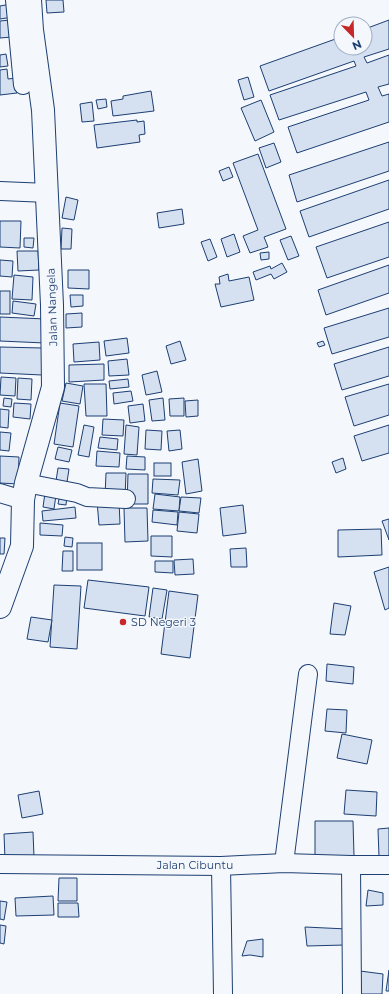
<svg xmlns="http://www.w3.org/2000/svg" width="389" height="994" font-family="Montserrat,sans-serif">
<rect width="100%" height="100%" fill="#f4f7fb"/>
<g fill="#d5e0f0" stroke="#1d3f73">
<polygon points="46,0 63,0 64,12 47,13"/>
<polygon points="11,4 13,17 0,19 0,6"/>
<polygon points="10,20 12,37 0,38 0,21"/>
<polygon points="389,20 389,49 364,57 367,63 389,55 389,84 378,87 382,96 389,94 389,122 297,153 288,127 369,100 366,92 279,120 270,95 356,66 354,61 269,91 260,66 341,37 341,48 365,48 365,29"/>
<polygon points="6,54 8,66 0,67 0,55"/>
<polygon points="7,69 8,79 16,78 17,93 0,95 0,70"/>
<polygon points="248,77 254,97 244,100 238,80"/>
<polygon points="151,91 154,111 113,116 111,101 123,99 123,96"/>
<polygon points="106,99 107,107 98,109 96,100"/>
<polygon points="261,100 274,132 255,141 241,108"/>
<polygon points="92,102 94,121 82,122 80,104"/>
<polygon points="137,120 137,122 144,121 145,134 139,135 140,142 97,148 94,125"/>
<polygon points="389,142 389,171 297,202 289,175"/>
<polygon points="274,143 281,162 266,168 259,148"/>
<polygon points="258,154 286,229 264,237 268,247 250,253 243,236 258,230 233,163"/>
<polygon points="229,167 233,177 223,181 219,171"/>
<polygon points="389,180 389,209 309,237 300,211"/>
<polygon points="66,197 78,200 74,220 62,218"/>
<polygon points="182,209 184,224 159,228 157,213"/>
<polygon points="0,221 21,221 20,248 0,247"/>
<polygon points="389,222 389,257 327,278 316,247"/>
<polygon points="62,228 72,229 71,249 61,249"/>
<polygon points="234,234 240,252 227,257 221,239"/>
<polygon points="291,236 299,256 288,260 280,240"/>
<polygon points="24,238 34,238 33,248 24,247"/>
<polygon points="210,239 217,257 208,261 201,242"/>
<polygon points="17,251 38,251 39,270 18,271"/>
<polygon points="269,252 269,259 261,260 260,253"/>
<polygon points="0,260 13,261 12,277 0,276"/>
<polygon points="282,263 287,272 274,279 271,274 256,280 253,272 270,266 271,269"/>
<polygon points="389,265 389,293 326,315 318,290"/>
<polygon points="68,270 89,270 89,289 68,288"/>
<polygon points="228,274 229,281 249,277 254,300 221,307 215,284 220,284 219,277"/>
<polygon points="14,275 33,277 32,300 12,299"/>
<rect x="0" y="291" width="10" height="23"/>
<polygon points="70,295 83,295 83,306 71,307"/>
<polygon points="13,301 36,304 34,316 12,313"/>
<polygon points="389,308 389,337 332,354 324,328"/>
<polygon points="82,313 82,327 66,328 66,314"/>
<polygon points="0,317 46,319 45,343 0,341"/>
<polygon points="127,338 129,353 106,356 104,341"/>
<polygon points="180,341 186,360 171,364 166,346"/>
<polygon points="323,341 325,345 319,347 317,343"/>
<polygon points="99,342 100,360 74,362 73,344"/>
<polygon points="0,347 43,348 42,375 0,373"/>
<polygon points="389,347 389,376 342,390 334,364"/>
<polygon points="127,359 129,375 109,376 108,361"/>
<polygon points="104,364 104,380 69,382 69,365"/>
<polygon points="157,371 162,392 146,395 142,375"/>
<polygon points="1,377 16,378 15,396 0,395"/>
<polygon points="18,378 32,379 31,400 17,399"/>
<polygon points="128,379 129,387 110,389 109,381"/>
<polygon points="66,383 83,386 80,404 62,401"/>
<polygon points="84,384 106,384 107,416 86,416"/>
<polygon points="389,384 389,415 354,426 345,397"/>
<polygon points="131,391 133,401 114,404 113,393"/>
<polygon points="4,398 12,399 11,407 3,406"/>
<polygon points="163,398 165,420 152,421 149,400"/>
<polygon points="184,398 184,416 170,416 169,399"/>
<polygon points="198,400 198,416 186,417 185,401"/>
<polygon points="14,403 31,404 30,419 13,417"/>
<polygon points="60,403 79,406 73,447 54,444"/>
<polygon points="143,404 145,421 130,423 128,406"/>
<polygon points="0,409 9,410 8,428 0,427"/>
<polygon points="103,419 124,420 123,436 102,435"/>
<polygon points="84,425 94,427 89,457 78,455"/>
<polygon points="126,425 139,427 137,455 124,454"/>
<polygon points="389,425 389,453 362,461 354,436"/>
<polygon points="146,430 162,431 161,450 145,449"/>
<polygon points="180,430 182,449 169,451 167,431"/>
<polygon points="0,432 11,433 9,451 0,450"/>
<polygon points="100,437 118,439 117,450 98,448"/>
<polygon points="58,447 72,450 69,462 55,459"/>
<polygon points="97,451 120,453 119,467 96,466"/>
<polygon points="0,456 19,457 18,484 0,483"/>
<polygon points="127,456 145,457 145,470 126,469"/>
<polygon points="343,458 346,469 336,473 332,462"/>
<polygon points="198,459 202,491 186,494 182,462"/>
<rect x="154" y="463" width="17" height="13"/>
<polygon points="58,468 69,469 67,482 56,481"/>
<polygon points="106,473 126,473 125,498 105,497"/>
<polygon points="128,474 148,474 148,504 127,504"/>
<polygon points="153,479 180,480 178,495 152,493"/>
<polygon points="45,493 56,495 54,509 43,507"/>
<polygon points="60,494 67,495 66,505 58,504"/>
<polygon points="155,494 180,497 179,511 153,509"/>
<polygon points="181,497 201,498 199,513 179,511"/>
<polygon points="119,500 120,524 99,525 97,501"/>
<polygon points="243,505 246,533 223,536 220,508"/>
<polygon points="75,507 76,518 43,521 42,511"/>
<polygon points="124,508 147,508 148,541 125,542"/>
<polygon points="153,510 178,512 177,525 152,522"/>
<polygon points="179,512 199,514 197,533 177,531"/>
<polygon points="389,519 389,540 382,521"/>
<polygon points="40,523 63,525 62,536 40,535"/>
<polygon points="381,529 382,555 338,557 338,530"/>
<polygon points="151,536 172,536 172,557 151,556"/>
<polygon points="65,537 73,538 72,547 64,546"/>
<polygon points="0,538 5,538 4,554 0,554"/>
<rect x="77" y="543" width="25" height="27"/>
<polygon points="246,548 247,567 231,567 230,549"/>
<polygon points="63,551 73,551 73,571 62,571"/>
<polygon points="193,559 194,574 175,575 174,560"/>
<polygon points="155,561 173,561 173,573 155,572"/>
<polygon points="389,567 389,608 385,610 374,572"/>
<polygon points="88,580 149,587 145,616 84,608"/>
<polygon points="54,585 81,586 77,649 50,647"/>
<polygon points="153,588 167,590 162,619 149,617"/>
<polygon points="169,591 198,595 190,658 161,654"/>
<polygon points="334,603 351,606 345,635 330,634"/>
<polygon points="31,617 52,620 48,642 27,639"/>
<polygon points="327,664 354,667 353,684 326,681"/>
<polygon points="327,709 347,710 346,733 325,731"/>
<polygon points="342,734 372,740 367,764 337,758"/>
<polygon points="346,790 377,792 376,816 344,814"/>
<polygon points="39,791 43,814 22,818 18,795"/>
<polygon points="315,821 353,821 354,856 315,857"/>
<polygon points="389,828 389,856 379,857 378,829"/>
<polygon points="33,832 34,857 5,859 4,834"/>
<polygon points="59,878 77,878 77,901 58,901"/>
<polygon points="368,890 383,893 383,905 366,906"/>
<polygon points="53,896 54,915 16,916 15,898"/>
<polygon points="0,901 7,902 4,920 0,919"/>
<polygon points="58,903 78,903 79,917 58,917"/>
<polygon points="0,925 6,926 4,944 0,943"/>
<polygon points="305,927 347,929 345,945 307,946"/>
<polygon points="263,939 263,957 250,955 242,956 247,941"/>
<polygon points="389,970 389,991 386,991"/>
<polygon points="360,971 383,974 382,994 361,994"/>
</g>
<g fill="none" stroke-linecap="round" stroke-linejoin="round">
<defs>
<g id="minor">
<polyline points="15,0 23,85"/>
<polyline points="0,191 48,193"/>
<polyline points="26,483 77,493 87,497 126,499"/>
<polyline points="0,493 23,500"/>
<polyline points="284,863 308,674"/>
<polyline points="0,864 221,866 284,863 351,865 389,865"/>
<polyline points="351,865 352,994"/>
<polyline points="221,866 223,994"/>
</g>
<polyline id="major" points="0,607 22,546 23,500 26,483 53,387 52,305 43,110 32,30 30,0"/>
</defs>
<use href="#minor" stroke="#1d3f73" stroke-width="20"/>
<use href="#major" stroke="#1d3f73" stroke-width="24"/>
<use href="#minor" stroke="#f4f7fb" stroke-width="18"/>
<use href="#major" stroke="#f4f7fb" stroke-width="22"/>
</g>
<circle fill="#c62828" stroke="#f4f7fb" stroke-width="1.5" cx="123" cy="622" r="4"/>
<g text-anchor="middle" stroke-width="3" stroke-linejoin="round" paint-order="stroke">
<g font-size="11" fill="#1d3f73" stroke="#f4f7fb">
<text transform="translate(52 307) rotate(-92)" y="4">Jalan Nangela</text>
<text x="195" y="869">Jalan Cibuntu</text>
</g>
<g font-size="11" fill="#1d3f73" stroke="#f4f7fb" text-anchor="start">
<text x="131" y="626">SD Negeri 3</text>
</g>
</g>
<g transform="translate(353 36) rotate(157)"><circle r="19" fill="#f4f7fb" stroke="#9eadc5"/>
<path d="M0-3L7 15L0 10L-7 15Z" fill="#c62828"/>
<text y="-6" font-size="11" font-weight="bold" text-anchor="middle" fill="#1d3f73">N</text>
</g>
</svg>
